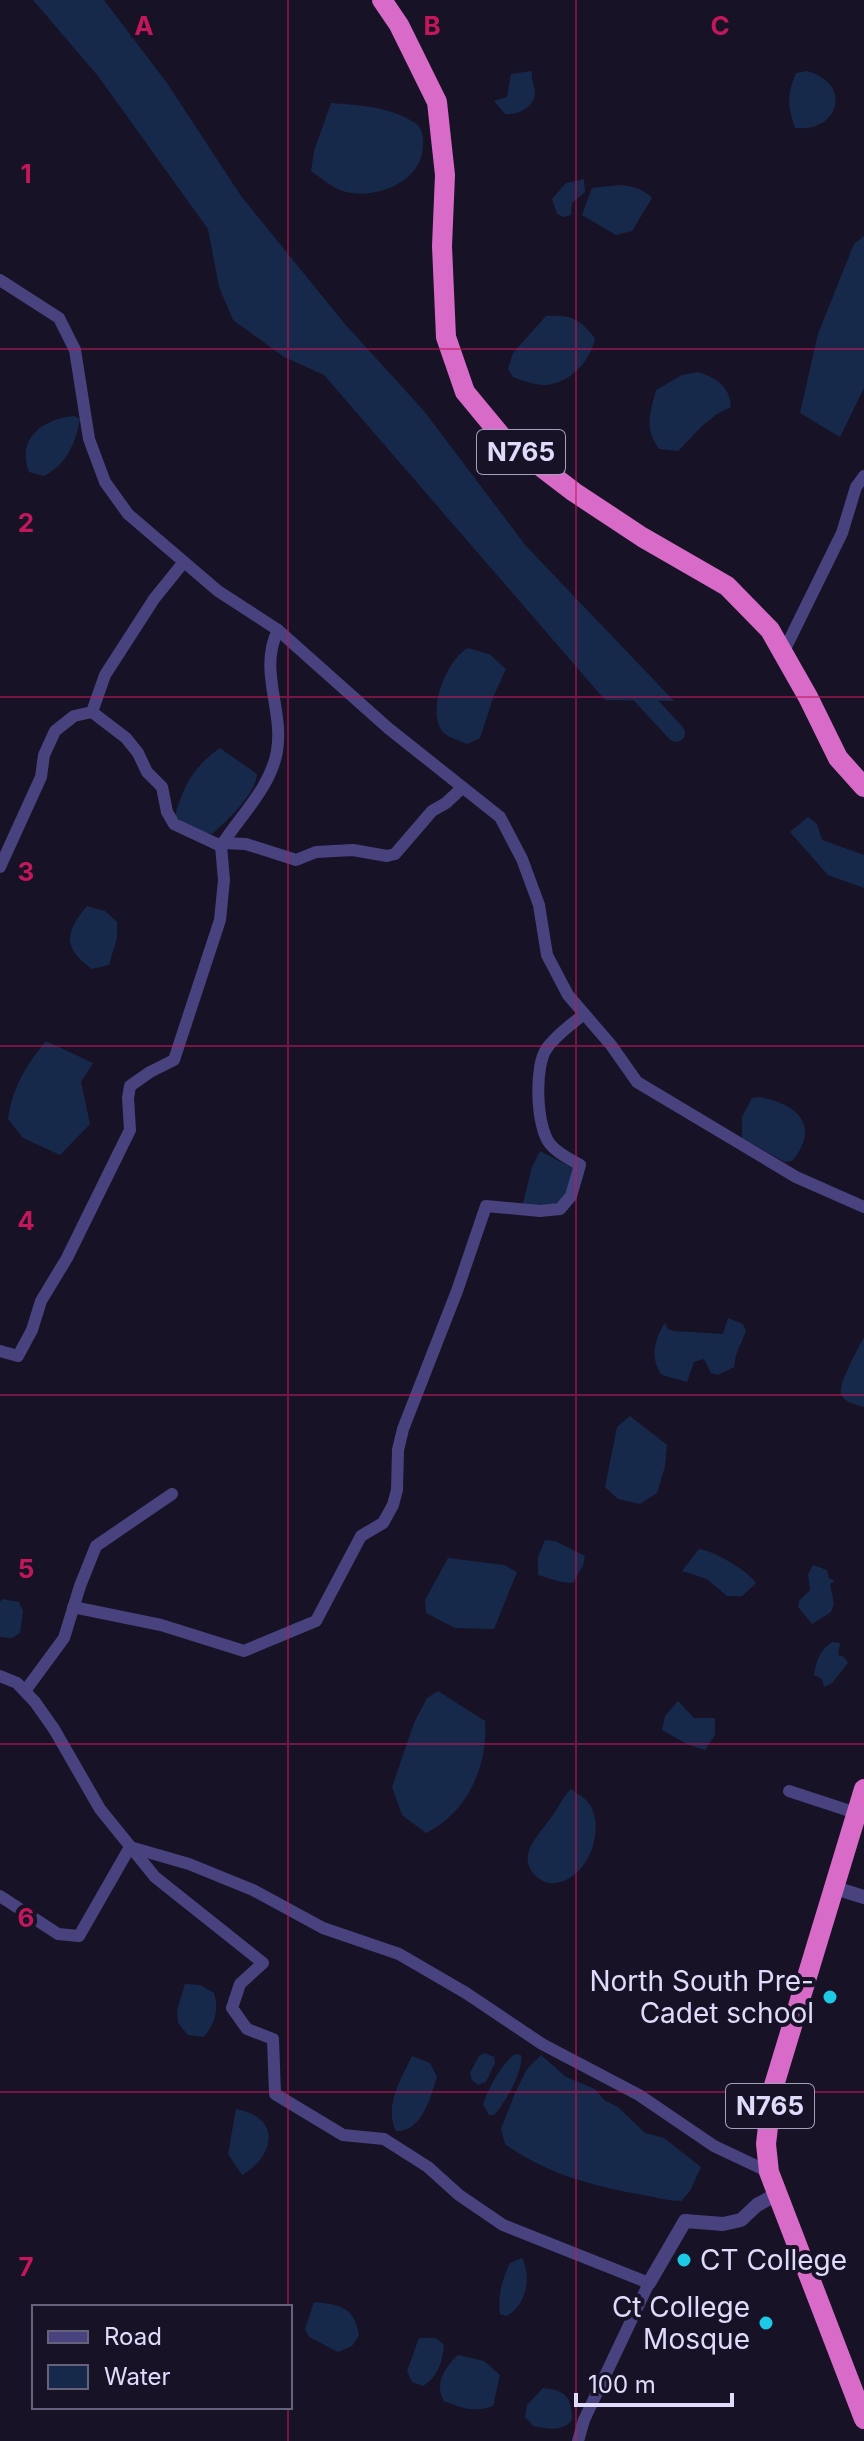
<svg xmlns="http://www.w3.org/2000/svg" width="864" height="2441" font-family="Inter,sans-serif">
<rect width="100%" height="100%" fill="#171226"/>
<g fill="#17294a">
<polygon points="33,0 104,0 167,83 241,196 344,323 424,411 526,546 674,701 605,700 324,375 284,357 233,320 219,287 208,229 98,76"/>
<path d="M 532,71 C 531,79 534,84 535,92 C 536,106 518,116 505,114 L 494,101 L 507,97 L 511,74 Z"/>
<path d="M 807,71 C 854,84 838,133 795,128 C 787,104 787,96 796,73 Z"/>
<path d="M 331,103 C 357,105 393,107 415,123 C 423,129 423,136 423,145 C 423,182 374,201 343,191 C 331,187 321,178 311,171 L 314,151 Z"/>
<polygon points="584,179 585,192 572,203 571,215 564,217 557,214 552,199 566,183"/>
<path d="M 619,185 C 632,186 642,188 652,198 L 632,231 L 616,235 L 582,215 L 592,188 Z"/>
<polygon points="864,236 864,388 840,437 800,413 818,334 854,244"/>
<path d="M 546,316 C 572,315 578,318 595,338 C 591,360 570,384 545,385 C 534,385 524,381 513,377 L 508,369 L 513,353 Z"/>
<path d="M 698,372 C 717,378 730,387 731,407 L 717,414 L 702,426 L 678,451 L 659,449 C 644,427 650,414 656,390 L 682,375 Z"/>
<path d="M 74,416 L 80,419 C 76,442 67,464 44,476 L 29,472 C 16,438 43,419 74,416 Z"/>
<path d="M 468,648 L 489,654 L 506,669 L 494,695 L 480,738 L 467,744 C 461,741 449,738 444,733 C 425,712 447,659 468,648 Z"/>
<path d="M 220,748 L 257,774 C 255,795 228,820 212,834 L 193,829 L 175,816 C 183,786 194,766 220,748 Z"/>
<polygon points="808,817 817,824 822,840 864,855 864,888 828,875 790,832"/>
<path d="M 87,906 L 105,911 L 117,922 L 117,938 L 109,965 L 92,969 C 62,948 65,932 87,906 Z"/>
<path d="M 46,1041 L 93,1063 L 81,1082 L 90,1124 L 60,1155 L 23,1138 L 8,1119 C 12,1089 26,1065 46,1041 Z"/>
<path d="M 760,1097 C 798,1104 821,1126 792,1161 L 785,1162 L 742,1138 L 742,1117 L 752,1098 Z"/>
<polygon points="540,1151 573,1168 574,1174 562,1202 544,1209 522,1207 532,1167"/>
<path d="M 728,1318 L 743,1324 L 746,1331 L 736,1355 L 734,1367 L 718,1375 L 711,1373 L 704,1359 L 694,1362 L 687,1382 L 662,1375 C 650,1359 654,1339 665,1323 L 668,1329 L 674,1331 L 723,1334 Z"/>
<path d="M 864,1337 L 864,1407 C 857,1405 843,1402 841,1394 C 838,1384 859,1347 864,1337 Z"/>
<polygon points="630,1416 667,1445 665,1466 657,1493 640,1504 618,1499 605,1487 617,1427"/>
<polygon points="545,1540 555,1541 585,1556 583,1565 573,1583 561,1582 538,1575 538,1557"/>
<path d="M 699,1549 C 714,1551 747,1570 756,1583 L 742,1596 L 727,1596 L 707,1579 L 682,1571 Z"/>
<polygon points="448,1558 504,1565 517,1572 494,1629 455,1628 426,1613 425,1600"/>
<polygon points="813,1565 827,1570 829,1578 835,1581 830,1584 834,1604 831,1612 812,1624 798,1607 799,1601 810,1590 808,1574"/>
<polygon points="2,1599 19,1602 23,1611 20,1633 12,1638 0,1637 0,1602"/>
<path d="M 832,1642 L 840,1643 L 838,1655 L 844,1657 L 848,1663 L 832,1683 L 824,1687 L 822,1679 L 814,1675 C 816,1661 820,1650 832,1642 Z"/>
<path d="M 438,1691 L 485,1721 C 488,1766 468,1812 426,1833 L 402,1815 L 392,1787 L 414,1723 L 427,1698 Z"/>
<polygon points="678,1701 694,1718 715,1718 715,1735 705,1750 687,1744 662,1730 665,1716"/>
<path d="M 571,1789 C 577,1794 586,1798 590,1805 C 606,1831 587,1881 554,1883 C 548,1884 542,1881 537,1877 C 515,1857 537,1837 550,1819 C 558,1809 562,1798 571,1789 Z"/>
<path d="M 185,1984 L 200,1985 L 214,1993 C 219,2010 215,2023 204,2037 L 188,2035 L 178,2023 L 177,2010 Z"/>
<polygon points="485,2053 494,2057 495,2063 486,2082 478,2085 472,2080 470,2073 479,2056"/>
<path d="M 515,2054 L 521,2055 C 524,2070 505,2104 494,2115 L 489,2115 L 483,2104 C 489,2087 500,2066 515,2054 Z"/>
<path d="M 541,2055 L 566,2077 L 595,2089 L 604,2100 L 618,2107 L 645,2133 L 664,2138 L 701,2167 L 690,2191 L 681,2201 C 665,2201 653,2196 638,2194 C 590,2185 545,2173 505,2144 L 501,2129 L 515,2093 L 527,2069 Z"/>
<path d="M 412,2056 L 430,2063 L 437,2077 C 430,2098 422,2132 396,2131 C 384,2105 401,2079 412,2056 Z"/>
<path d="M 236,2109 C 281,2117 276,2155 242,2175 L 228,2154 Z"/>
<path d="M 522,2258 C 532,2276 526,2307 506,2316 L 500,2314 C 497,2297 503,2277 510,2263 Z"/>
<path d="M 314,2302 C 340,2305 354,2306 359,2335 L 352,2346 L 338,2352 L 309,2337 L 305,2329 Z"/>
<path d="M 419,2338 L 436,2338 L 444,2345 C 443,2361 437,2378 423,2386 L 412,2382 L 407,2371 Z"/>
<path d="M 458,2355 L 484,2361 L 500,2375 L 493,2406 C 474,2413 462,2408 444,2401 C 434,2384 445,2367 458,2355 Z"/>
<path d="M 543,2388 C 566,2390 572,2398 572,2420 C 562,2432 547,2429 533,2426 L 525,2417 L 527,2405 Z"/>
</g>
<g fill="none" stroke-linecap="round" stroke-linejoin="round">
<polyline stroke="#17294a" stroke-width="18" points="629,682 676,733"/>
<g stroke="#48437f" stroke-width="12">
<polyline points="0,280 59,318 75,350 89,439 105,482 128,514 218,591 278,630 388,728 500,817 522,859 539,905 547,955 568,995 611,1045 637,1082 796,1177 864,1207"/>
<polyline points="783,653 842,533 856,487 864,476"/>
<path d="M 92,712 L 126,738 L 138,753 L 147,772 L 162,787 L 167,812 L 174,824 L 221,846 C 240,816 271,787 277,751 C 284,709 258,671 278,630"/>
<polyline points="223,843 246,844 296,860 316,852 353,850 387,856 395,854 432,811 446,803 462,788"/>
<polyline points="0,867 41,777 44,755 55,731 74,716 92,712 105,675 154,599 183,563"/>
<polyline points="0,1351 18,1356 32,1330 41,1301 67,1258 130,1130 128,1098 130,1086 150,1072 174,1060 220,920 224,880 221,846"/>
<path d="M 73,1607 L 161,1625 L 244,1651 L 316,1621 L 361,1536 L 383,1523 L 393,1505 L 397,1490 L 398,1450 L 403,1429 L 457,1291 L 486,1206 L 540,1211 L 560,1209 L 571,1196 L 580,1165 C 570,1159 558,1154 550,1144 C 536,1127 534,1065 547,1048 C 556,1035 572,1024 584,1014"/>
<polyline points="0,1676 17,1683 35,1702 54,1729 100,1809 155,1877 263,1963 240,1984 232,2008 247,2029 273,2039 275,2094 343,2135 384,2139 428,2167 459,2195 503,2225 649,2283 584,2420 578,2441"/>
<polyline points="25,1691 64,1638 80,1586 96,1546 172,1494"/>
<polyline points="789,1791 856,1813"/>
<polyline points="0,1896 58,1934 79,1936 130,1847 189,1864 253,1890 323,1928 399,1954 466,1993 542,2044 639,2095 714,2146 769,2172"/>
</g>
<g stroke="#48437f" stroke-width="14">
<polyline points="835,1888 864,1897"/>
<polyline points="649,2283 685,2221 723,2224 741,2220 757,2205 777,2194"/>
</g>
<g stroke="#d86ac8" stroke-width="20">
<polyline points="382,0 399,25 437,102 445,175 442,246 446,337 465,392 503,438 574,492 642,537 727,586 770,630 808,697 838,758 864,787"/>
<polyline points="864,1789 772,2092 766,2144 769,2172 864,2419"/>
</g>
</g>
<path fill="none" stroke="#c2185b" stroke-width="2" stroke-opacity="0.55" d="M 288,0 L 288,2307M 576,0 L 576,2441M 0,349 L 864,349M 0,697 L 864,697M 0,1046 L 864,1046M 0,1395 L 864,1395M 0,1744 L 864,1744M 0,2092 L 864,2092M 288,2407 L 288,2441"/>
<g fill="#1ec9e5" stroke="#171226" stroke-width="3">
<circle cx="830" cy="1997" r="8"/>
<circle cx="684" cy="2260" r="8"/>
<circle cx="766" cy="2323" r="8"/>
</g>
<g text-anchor="middle" stroke-width="8" stroke-linejoin="round" paint-order="stroke">
<g fill="#171226" stroke="#a49fbb" stroke-width="2">
<rect x="477" y="430" width="88" height="44" rx="6"/>
<rect x="726" y="2084" width="88" height="44" rx="6"/>
</g>
<g font-size="26" font-weight="bold" fill="#e0dbfb">
<text x="521" y="461">N765</text>
<text x="770" y="2115">N765</text>
</g>
<g font-size="28" fill="#e0dbfb" stroke="#171226" text-anchor="end">
<text x="814" y="1991">North South Pre-<tspan x="814" dy="32">Cadet school</tspan></text>
<text x="700" y="2270" text-anchor="start">CT College</text>
<text x="750" y="2317">Ct College<tspan x="750" dy="32">Mosque</tspan></text>
</g>
</g>
<g font-size="26" text-anchor="middle" font-weight="bold" fill="#c2185b" stroke="#171226" stroke-width="8" stroke-linejoin="round" paint-order="stroke">
<text x="144" y="35">A</text>
<text x="432" y="35">B</text>
<text x="720" y="35">C</text>
<text x="26" y="183">1</text>
<text x="26" y="532">2</text>
<text x="26" y="881">3</text>
<text x="26" y="1230">4</text>
<text x="26" y="1578">5</text>
<text x="26" y="1927">6</text>
<text x="26" y="2276">7</text>
</g>
<rect x="32" y="2305" width="260" height="104" fill="#171226" stroke="#67627b" stroke-width="2"/>
<rect x="48" y="2331" width="40" height="12" fill="#48437f" stroke="#67627b" stroke-width="2"/>
<text x="104" y="2345" font-size="24" fill="#e0dbfb">Road</text>
<rect x="48" y="2365" width="40" height="24" fill="#17294a" stroke="#67627b" stroke-width="2"/>
<text x="104" y="2385" font-size="24" fill="#e0dbfb">Water</text>
<path d="M576 2393v12h156v-12" fill="none" stroke="#e0dbfb" stroke-width="4"/>
<text x="588" y="2393" font-size="24" fill="#e0dbfb" stroke="#171226" stroke-width="6" paint-order="stroke">100 m</text>
</svg>
